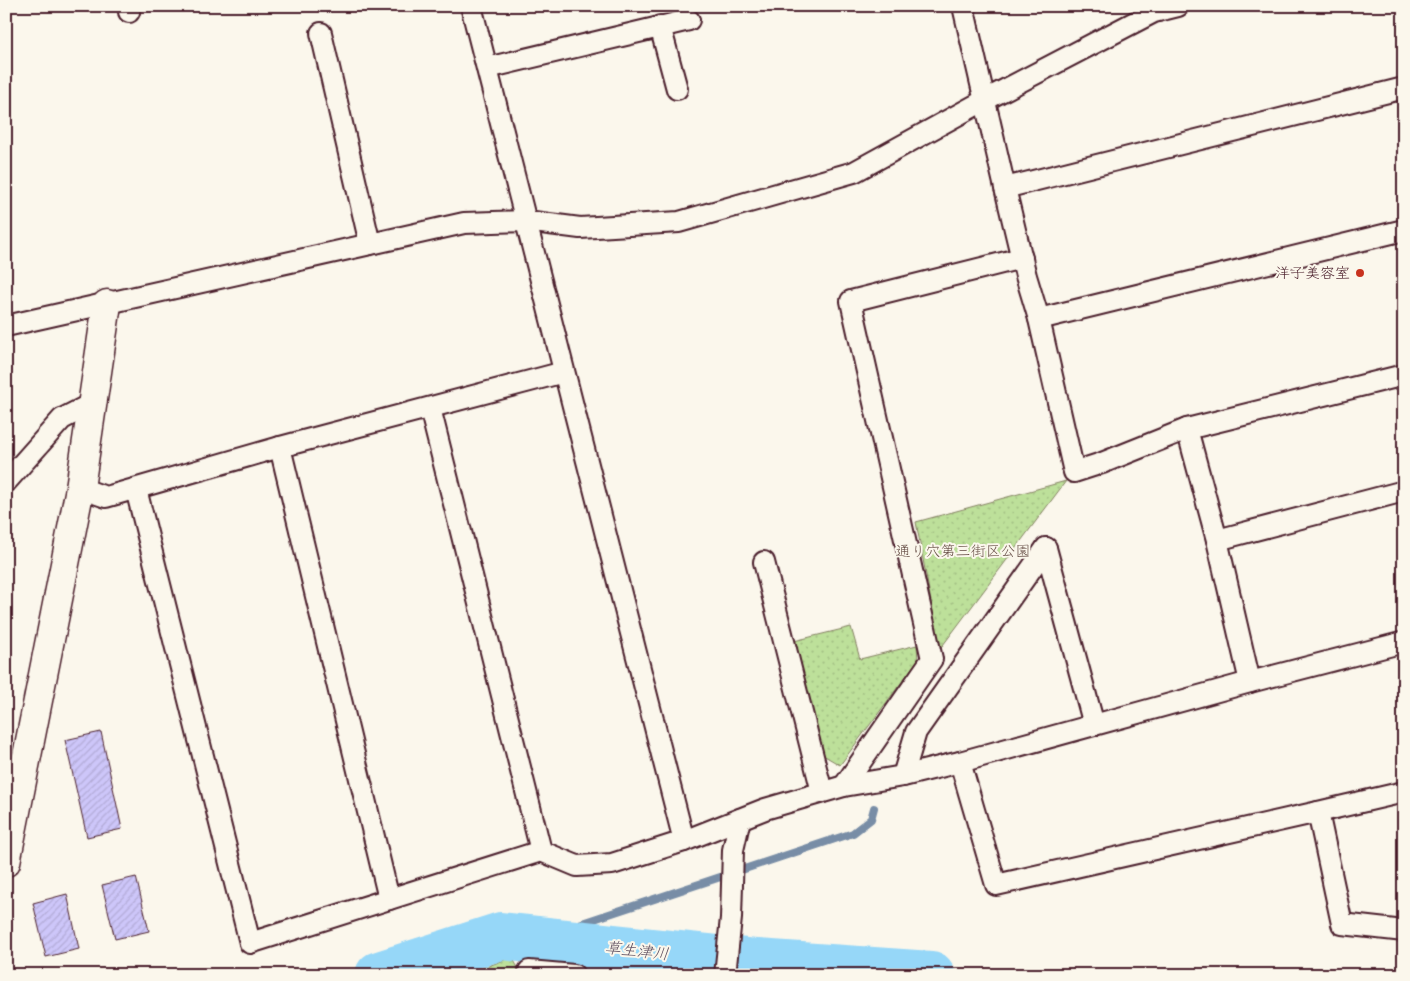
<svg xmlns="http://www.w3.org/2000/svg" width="1410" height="981" font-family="'Shantell Sans','Klee One',sans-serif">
<defs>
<pattern id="park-dots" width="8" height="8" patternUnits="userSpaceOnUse" patternTransform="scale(1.25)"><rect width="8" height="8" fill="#bde09a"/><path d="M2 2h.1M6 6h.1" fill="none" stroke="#a4c085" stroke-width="1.8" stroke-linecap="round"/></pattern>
<pattern id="building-hatch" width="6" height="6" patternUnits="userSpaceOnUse" patternTransform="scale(1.25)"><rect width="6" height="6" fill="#cdc6f9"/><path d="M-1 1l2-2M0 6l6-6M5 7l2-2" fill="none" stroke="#b2aad6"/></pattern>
</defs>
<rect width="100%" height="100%" fill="#fbf7ec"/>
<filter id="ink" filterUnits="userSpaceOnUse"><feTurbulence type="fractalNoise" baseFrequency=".02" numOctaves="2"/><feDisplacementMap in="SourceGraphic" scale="10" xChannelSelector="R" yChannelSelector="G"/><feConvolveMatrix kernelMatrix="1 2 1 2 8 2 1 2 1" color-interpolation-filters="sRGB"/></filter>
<g filter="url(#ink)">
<g fill="url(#park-dots)" stroke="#848062">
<polygon points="1066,481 940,649 916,522"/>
<polygon points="851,627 860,659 917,645 918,660 840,765 823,755 794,641"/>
<polygon points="512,957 522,975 465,975"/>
</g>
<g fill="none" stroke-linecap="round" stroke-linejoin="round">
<polyline stroke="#788da6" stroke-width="8" points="534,939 853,833 871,819 874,808"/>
<polyline stroke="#96d7f8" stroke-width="48" points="379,975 501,936 757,963 931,975"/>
</g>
<g fill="url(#building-hatch)" stroke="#4a1f2b">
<polygon points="101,732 122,829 87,837 65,740"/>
<polygon points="136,877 149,931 115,939 102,885"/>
<polygon points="67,894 79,949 46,957 33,903"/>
</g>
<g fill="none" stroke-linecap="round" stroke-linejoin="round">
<defs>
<g id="street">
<polyline points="471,6 684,841"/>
<polyline points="963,6 1005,188 1026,276 1039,319 1074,472 1102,463 1187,429 1404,375"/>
<polyline points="129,12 130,6"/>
<polyline points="660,26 677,89"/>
<polyline points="321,33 370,244"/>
<polyline points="487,68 689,20"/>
<polyline points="1005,188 1404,88"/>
<polyline points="1039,319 1404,230"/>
<polyline points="6,326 464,223 526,221 580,228 679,222 854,172 985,100 1154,12 1178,6"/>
<polyline points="430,408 541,851"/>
<polyline points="1187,429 1217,540 1250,682"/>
<polyline points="280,447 389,899"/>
<polyline points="6,482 62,419 93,403"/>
<polyline points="80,488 106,497 280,447 564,372"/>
<polyline points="136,489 250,943 541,851 577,866 612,864 684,841 765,809 844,786 903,776 960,762 1250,682 1404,642"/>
<polyline points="1217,540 1404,491"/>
<polyline points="1046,548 1094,725"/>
<polyline points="764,562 822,792"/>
<polyline points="960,762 996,885 1318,812 1342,924 1404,931"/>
<polyline points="903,776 916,732 1046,548"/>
<polyline points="844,786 932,659 851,301 1022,258"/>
<polyline points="1318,812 1404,792"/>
<polyline points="529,971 574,975"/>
<polyline points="725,975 731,918 733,850 740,819"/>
</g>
<polyline id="secondary" points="6,862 80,488 107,304"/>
</defs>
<use href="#street" stroke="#4a1f2b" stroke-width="24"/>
<use href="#secondary" stroke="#4a1f2b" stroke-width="31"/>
<use href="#street" stroke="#fbf7ec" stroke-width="20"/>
<use href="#secondary" stroke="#fbf7ec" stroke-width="28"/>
</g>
</g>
<circle fill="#c8321e" stroke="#fbf7ec" stroke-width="2" cx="1360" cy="273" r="5"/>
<g text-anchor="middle" stroke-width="4" stroke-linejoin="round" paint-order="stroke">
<g font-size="15" fill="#4a1f2b" stroke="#fbf7ec" text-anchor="end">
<text x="1350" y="278">洋子美容室</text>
</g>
<g font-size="15" fill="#674f47" stroke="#fbf7ec">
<text x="963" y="556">通り穴第三街区公園</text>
</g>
<g font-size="16" font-style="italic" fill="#5d4d5e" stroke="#fbf7ec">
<text transform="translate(637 950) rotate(6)" y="6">草生津川</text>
</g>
</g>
<rect width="1410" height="981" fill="none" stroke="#fbf7ec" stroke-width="25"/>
<rect x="12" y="12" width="1385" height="956" fill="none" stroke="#4a1f2b" stroke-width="2" filter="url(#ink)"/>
</svg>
